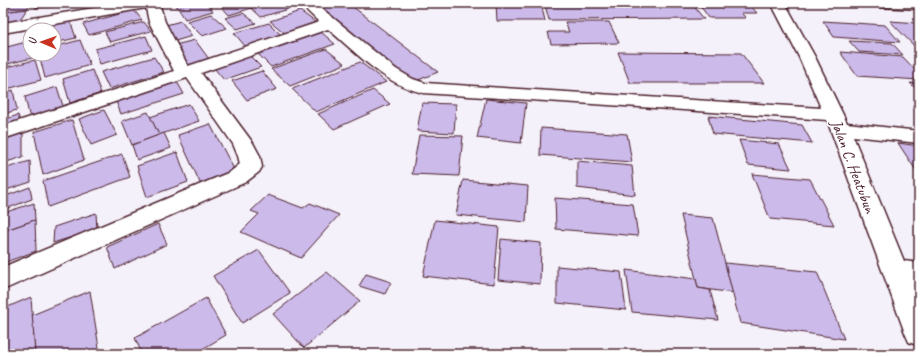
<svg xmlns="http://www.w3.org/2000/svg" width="922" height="357" font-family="Caveat,sans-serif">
<rect width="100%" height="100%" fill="#f5f1fb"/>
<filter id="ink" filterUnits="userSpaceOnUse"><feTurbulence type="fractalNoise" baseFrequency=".025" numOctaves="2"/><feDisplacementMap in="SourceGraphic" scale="8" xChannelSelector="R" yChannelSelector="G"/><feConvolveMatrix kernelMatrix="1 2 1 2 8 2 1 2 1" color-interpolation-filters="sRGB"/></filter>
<g filter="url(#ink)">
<g fill="#ccbaea" stroke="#4a1f2b">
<polygon points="6,3 31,3 27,9 3,12 3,7"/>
<polygon points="39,3 98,3 35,8"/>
<polygon points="186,3 207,3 213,11 185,19 176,5"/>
<polygon points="238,3 246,3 252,8 229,15 222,7"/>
<polygon points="246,3 281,3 288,9 261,17"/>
<polygon points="314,3 348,3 438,72 411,83"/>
<polygon points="496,3 541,3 545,21 497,21"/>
<polygon points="692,4 704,19 549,20 545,5"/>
<polygon points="699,4 749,4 757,13 741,13 746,18 709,18"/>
<polygon points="27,9 19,21 3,23 3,12"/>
<polygon points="134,10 142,20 89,35 83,24"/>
<polygon points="300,11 318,24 287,35 270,21"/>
<polygon points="243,13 256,23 237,29 225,18"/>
<polygon points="211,14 227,28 202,36 187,21"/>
<polygon points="70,20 76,38 54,43 54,30 34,30 34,28"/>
<polygon points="181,21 192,36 172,42 162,26"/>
<polygon points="823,21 885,25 900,42 834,37"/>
<polygon points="890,21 919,23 919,51"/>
<polygon points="144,22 151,31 110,42 105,32"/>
<polygon points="565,22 609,22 619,43 551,44 548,32 569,32"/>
<polygon points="269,23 281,35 245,46 234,33"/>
<polygon points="321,32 335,44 271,67 257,53"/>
<polygon points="146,36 152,50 100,64 95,49"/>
<polygon points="80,40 90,65 45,78 39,54 54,54 54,47"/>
<polygon points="195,40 209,59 189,65 175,45"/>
<polygon points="30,41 30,54 32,54 32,58 3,65 3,48"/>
<polygon points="849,41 892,43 903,55 859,52"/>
<polygon points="326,49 345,64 290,86 271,69"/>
<polygon points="618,52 741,53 764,83 630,83"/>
<polygon points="840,52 903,57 919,74 919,80 857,76"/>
<polygon points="250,56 261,67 224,80 214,68"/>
<polygon points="154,57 164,72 109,89 101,72"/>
<polygon points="35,60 41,80 3,90 3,68"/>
<polygon points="360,62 386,82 316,112 292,89"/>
<polygon points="92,70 101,93 70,103 63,79"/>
<polygon points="262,71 277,89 247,100 232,81"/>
<polygon points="176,80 184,94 121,114 115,99"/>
<polygon points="910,83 919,84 919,92"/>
<polygon points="57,87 64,109 30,119 25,97"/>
<polygon points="13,90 17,110 3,114 3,93"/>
<polygon points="373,90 390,104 334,129 318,114"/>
<polygon points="486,99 526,103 521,143 477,138"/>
<polygon points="422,103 456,104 454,133 417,131"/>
<polygon points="189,104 199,121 159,135 150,117"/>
<polygon points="104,110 117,135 91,145 79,119"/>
<polygon points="148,112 159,135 132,145 122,121"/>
<polygon points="18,115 21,124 3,130 3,120"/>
<polygon points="708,116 802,125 812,143 713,134"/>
<polygon points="72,120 84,160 43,175 34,132"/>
<polygon points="210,124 235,171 201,185 178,135"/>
<polygon points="541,128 627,134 632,162 540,155"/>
<polygon points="23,133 23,157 3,163 3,138"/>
<polygon points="164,133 171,148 137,160 132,145"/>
<polygon points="419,135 463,136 459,176 412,174"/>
<polygon points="739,140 779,144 791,169 748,165"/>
<polygon points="898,143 919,146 919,175"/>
<polygon points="177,152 188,182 147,197 137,166"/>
<polygon points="122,154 130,177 48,207 43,181"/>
<polygon points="30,161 31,182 3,191 3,169"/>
<polygon points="577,161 632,166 635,195 577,188"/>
<polygon points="752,174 810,179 834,225 770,219"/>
<polygon points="463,180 528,186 526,222 456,215"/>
<polygon points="30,187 32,199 3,210 3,197"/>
<polygon points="268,195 303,208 310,203 339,215 301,258 241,232 259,214 251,211"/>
<polygon points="555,198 633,204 638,236 556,229"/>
<polygon points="34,203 35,220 3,231 3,213"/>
<polygon points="96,213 97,229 53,243 54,227"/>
<polygon points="681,215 713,218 733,293 698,288"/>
<polygon points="35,220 36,251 3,263 3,231"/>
<polygon points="435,220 499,227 494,284 423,276"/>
<polygon points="158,224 167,244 115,269 107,247"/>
<polygon points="501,239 541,243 540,284 498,280"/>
<polygon points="259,250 290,293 242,323 213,276"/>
<polygon points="725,263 817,272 844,339 740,323"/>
<polygon points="557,266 621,272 626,310 557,303"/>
<polygon points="626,270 696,279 698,288 710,290 718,320 632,312"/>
<polygon points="327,272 360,301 304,348 273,314"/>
<polygon points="366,274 391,282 385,294 359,286"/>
<polygon points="90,291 100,354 35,354 32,315"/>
<polygon points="31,297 35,354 3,354 3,309"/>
<polygon points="206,298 226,335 194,354 142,354 135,338"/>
</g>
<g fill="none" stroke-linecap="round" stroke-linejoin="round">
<defs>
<g id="minor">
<path d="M 124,3 L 159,3 L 165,22 L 188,66 L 319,22 L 299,3 L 315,3 L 396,69 L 413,79 L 425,83 L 821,108 L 799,57 L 771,3 L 785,3 L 815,57 L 847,123 L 919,131 L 919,143 L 853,136 L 904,261 L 919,263 L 919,285 L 913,284 L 919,298 L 919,346 L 909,342 L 905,333 L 827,120 L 655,108 L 423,93 C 384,84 358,54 328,29 L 201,73 L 253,143 L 260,156 L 262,167 L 259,172 L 246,182 L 3,290 L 3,267 L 230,172 L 240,164 L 238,156 L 233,144 L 187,78 L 3,139 L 3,126 L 174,71 L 149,22 L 146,8 L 3,33 L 3,23 Z"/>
<polygon points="873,3 919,3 919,9 880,7 875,6"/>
</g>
</defs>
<use href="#minor" stroke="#4a1f2b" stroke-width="3"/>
<use href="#minor" fill="#fff" fill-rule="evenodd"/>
</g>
</g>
<g text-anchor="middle" stroke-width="3.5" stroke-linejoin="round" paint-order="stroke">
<g font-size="16" fill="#4a1f2b" stroke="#fff">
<text transform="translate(854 166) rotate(69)" y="6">Jalan C. Heatubun</text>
</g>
</g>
<rect width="922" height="357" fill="none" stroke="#fff" stroke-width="16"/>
<rect x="8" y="8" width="906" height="341" fill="none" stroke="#4a1f2b" stroke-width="1.5" filter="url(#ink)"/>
<g transform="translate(42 42) rotate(272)"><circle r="19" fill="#ffffff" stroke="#b7a5aa"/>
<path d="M0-3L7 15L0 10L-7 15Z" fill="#c8321e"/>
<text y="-6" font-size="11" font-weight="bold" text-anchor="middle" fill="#4a1f2b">U</text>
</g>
</svg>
